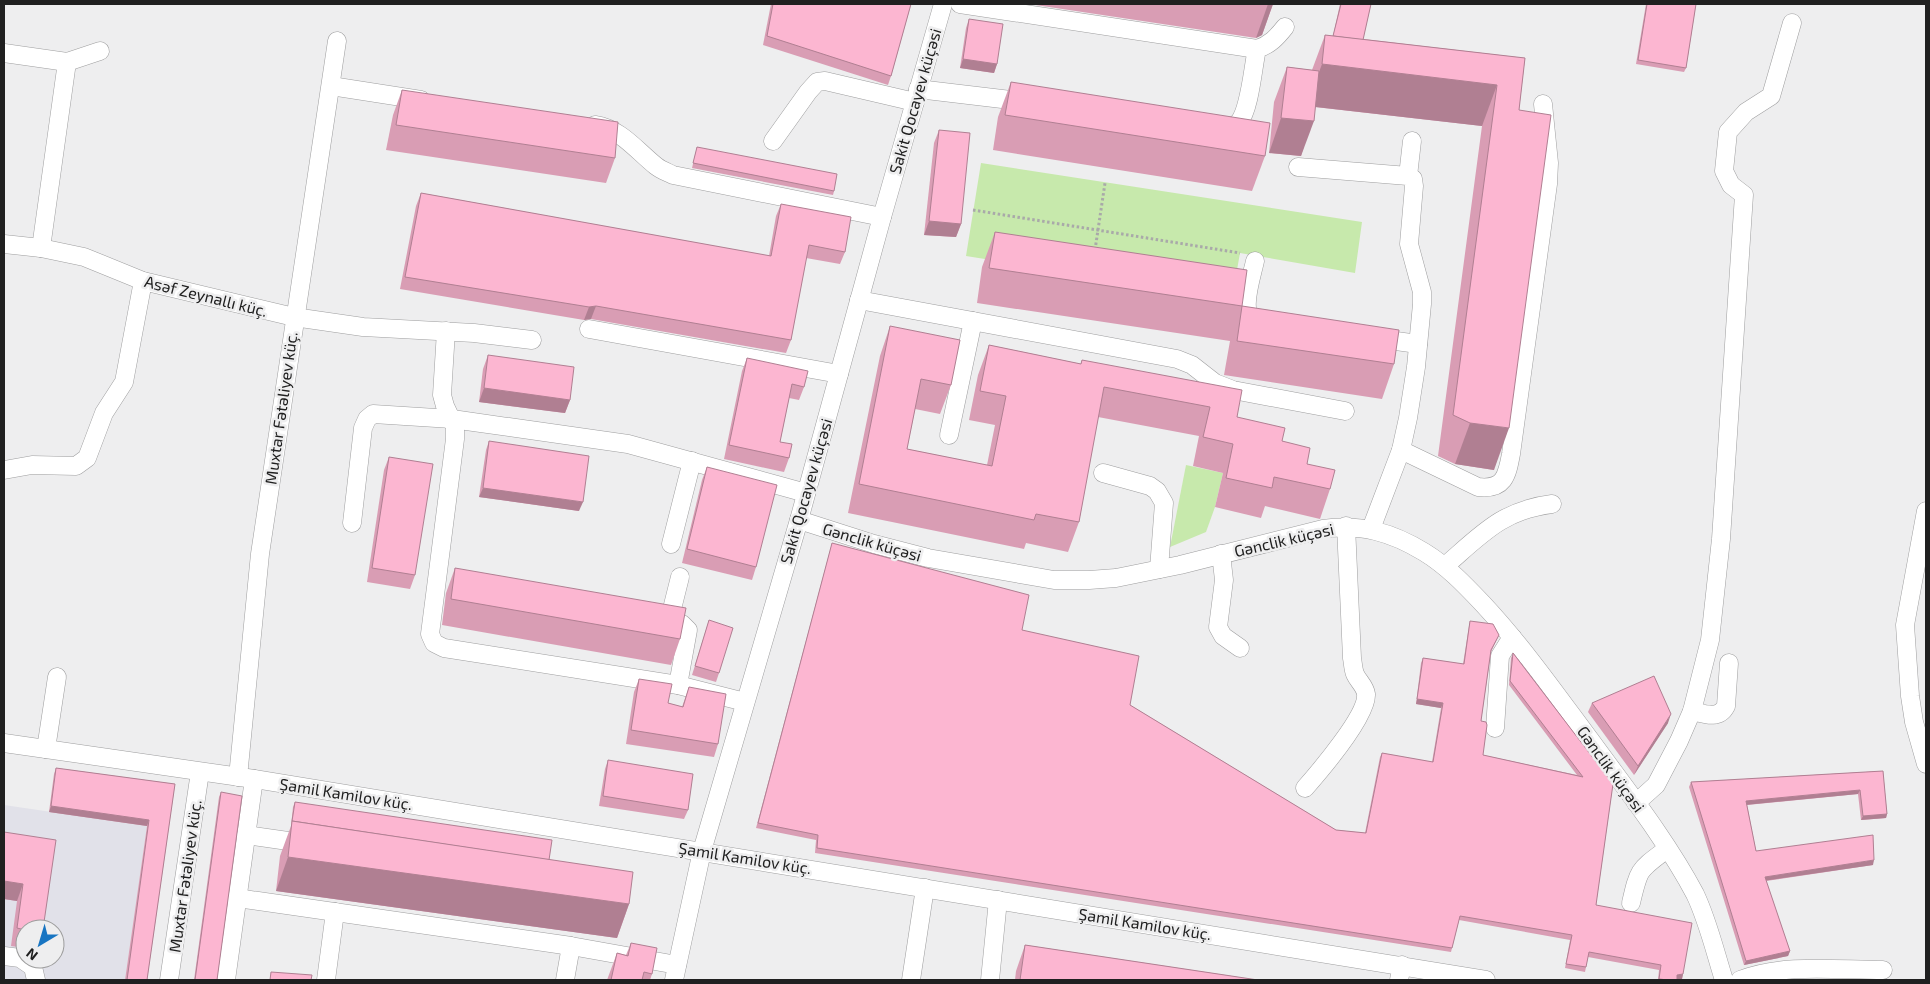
<svg xmlns="http://www.w3.org/2000/svg" width="1930" height="984" font-family="'Exo 2',sans-serif">
<rect width="100%" height="100%" fill="#eeeeef"/>
<path fill="#e1e1e9" fill-rule="evenodd" d="M 4,805 L 147,826 L 125,980 L 4,980 ZM 25,929 L 55,929 L 55,959 L 25,959 Z"/>
<g fill="#c7e9ac">
<polygon points="981,163 1362,222 1355,273 1240,253 1232,298 966,256"/>
<polygon points="1186,465 1223,473 1215,507 1206,532 1170,547"/>
</g>
<g fill="none" stroke-linecap="round" stroke-linejoin="round">
<defs>
<g id="minor">
<polyline points="960,4 1257,49"/>
<polyline points="4,53 67,62 41,248"/>
<polyline points="67,62 100,51"/>
<polyline points="331,86 421,100"/>
<polyline points="918,89 1027,102"/>
<path d="M 595,125 C 621,129 636,150 656,166 C 661,170 667,172 673,175 L 882,217"/>
<path d="M 1221,128 C 1228,128 1234,127 1239,122 C 1250,109 1253,66 1257,49 C 1270,45 1277,37 1285,27"/>
<polyline points="773,141 808,92 817,82 825,81 915,102"/>
<polyline points="1298,167 1408,176 1413,179 1414,186 1409,244 1422,292 1422,304 1416,367 1408,418 1401,450 1371,529"/>
<polyline points="1408,176 1412,141"/>
<polyline points="4,244 41,248 84,257 143,281 294,317 363,327 474,333 532,340"/>
<path d="M 1255,261 C 1252,276 1236,321 1259,324"/>
<polyline points="859,300 1177,359 1192,365 1215,383 1233,390 1345,411"/>
<polyline points="589,329 839,374"/>
<polyline points="446,331 442,395 445,406 455,427 455,439 430,634 434,643 444,648 678,685 745,702"/>
<polyline points="1374,338 1418,344"/>
<polyline points="949,435 973,321"/>
<path d="M 1401,450 L 1478,487 C 1504,490 1507,476 1511,454 L 1548,184 L 1549,163 L 1543,104"/>
<polyline points="4,470 32,465 76,466 87,458 104,413 124,382 143,281"/>
<polyline points="1103,473 1150,486 1157,491 1164,503 1159,569"/>
<polyline points="1926,511 1905,625 1910,696 1914,722 1926,764"/>
<path d="M 799,520 L 874,544 L 928,558 L 1054,580 L 1089,580 L 1116,578 L 1180,565 L 1323,529 C 1362,524 1391,532 1424,552 C 1447,566 1465,585 1483,604 C 1523,647 1556,694 1591,741 C 1626,789 1667,841 1695,894 C 1708,921 1715,952 1724,980"/>
<polyline points="352,523 363,428 367,419 373,414 452,419 628,444 806,493"/>
<polyline points="671,544 692,461"/>
<polyline points="1221,554 1224,580 1218,627 1223,636 1240,648"/>
<path d="M 1445,566 C 1481,535 1502,510 1552,504"/>
<polyline points="662,619 682,624 688,630 678,685"/>
<polyline points="669,621 680,577"/>
<path d="M 1692,711 C 1704,714 1719,720 1726,706 L 1729,663"/>
<polyline points="1495,728 1500,656 1512,637"/>
<polyline points="4,743 254,779 1486,980"/>
<polyline points="46,749 57,677"/>
<polyline points="238,777 260,554 337,41"/>
<path d="M 1305,788 C 1319,772 1368,715 1366,694 C 1365,686 1358,681 1355,674 C 1353,669 1353,663 1352,658 L 1346,526"/>
<polyline points="1636,803 1656,785 1679,741 1692,711 1710,640 1721,539 1744,195 1731,185 1724,171 1728,132 1746,112 1771,96 1792,23"/>
<polyline points="246,835 309,844"/>
<polyline points="237,898 571,946 677,965"/>
<path d="M 1631,903 C 1639,868 1639,870 1667,849"/>
<polyline points="4,956 20,958 33,967 36,980"/>
<polyline points="169,980 200,772"/>
<polyline points="226,980 254,779"/>
<polyline points="326,980 335,912"/>
<polyline points="565,980 571,946"/>
<polyline points="674,980 702,851 799,520 882,217 943,4"/>
<polyline points="911,980 925,888"/>
<polyline points="990,980 998,900"/>
<polyline points="1399,980 1402,965"/>
<path d="M 1740,980 C 1784,963 1836,970 1883,970"/>
</g>
</defs>
<use href="#minor" stroke="#9e9e9f" stroke-width="19"/>
<g stroke="#a9a9a9" stroke-width="3" stroke-dasharray="2.5 2.5" stroke-linecap="butt">
<polyline points="973,210 1240,253"/>
<polyline points="1095,250 1105,183"/>
</g>
<use href="#minor" stroke="#fff" stroke-width="18"/>
</g>
<g fill="#d99db4">
<polygon points="771,4 911,4 891,76 888,85 763,45"/>
<polygon points="1029,4 1273,4 1262,35 1256,38"/>
<polygon points="1340,4 1371,4 1363,39 1525,58 1519,110 1494,470 1455,464 1438,456 1482,126 1315,107 1301,156 1269,153 1274,102 1287,67 1312,70 1325,35 1333,36"/>
<polygon points="1646,4 1696,4 1686,68 1684,72 1636,64"/>
<polygon points="969,19 997,64 994,73 960,68 966,28"/>
<polygon points="1011,82 1265,156 1252,191 993,150 998,117"/>
<polygon points="402,90 615,158 606,183 386,150 393,115"/>
<polygon points="939,130 961,224 956,237 924,235 934,143"/>
<polygon points="697,147 834,191 833,195 692,168"/>
<polygon points="421,193 769,256 776,216 781,204 845,252 840,264 806,258 791,340 786,353 591,319 584,320 400,289 416,206"/>
<polygon points="995,232 1242,306 1394,364 1382,399 1224,375 1230,341 977,303 982,267"/>
<polygon points="890,326 951,385 940,414 915,409 907,449 987,465 995,425 969,420 978,375 989,345 1081,364 1082,360 1237,417 1282,441 1307,464 1330,489 1320,519 1265,506 1261,518 1215,507 1223,473 1193,466 1199,436 1098,417 1079,522 1068,552 1026,543 1024,549 848,513 880,356"/>
<polygon points="488,355 570,400 565,413 479,402 483,369"/>
<polygon points="747,358 804,387 799,400 789,398 780,442 789,458 784,472 724,459 742,371"/>
<polygon points="489,441 579,511 479,497 486,450"/>
<polygon points="389,457 415,575 410,589 367,582 384,470"/>
<polygon points="707,467 756,567 752,580 682,563 702,480"/>
<polygon points="832,543 1022,630 1130,705 1336,830 1365,833 1380,757 1382,753 1432,762 1441,708 1416,704 1421,663 1423,658 1463,664 1469,626 1470,621 1499,635 1491,652 1481,721 1483,755 1577,775 1509,685 1511,658 1513,653 1613,784 1596,905 1683,974 1682,979 1677,980 1658,980 1659,970 1588,957 1585,972 1565,968 1570,940 1459,920 1451,952 815,853 816,840 756,828"/>
<polygon points="455,568 680,639 671,665 442,625 446,593"/>
<polygon points="709,620 719,673 716,682 692,675"/>
<polygon points="639,679 668,703 682,707 689,687 718,744 714,757 626,744 634,692"/>
<polygon points="1592,703 1668,723 1634,775 1588,712"/>
<polygon points="608,760 688,810 684,819 599,806 605,769"/>
<polygon points="56,768 175,784 147,980 125,980 147,826 49,812 54,774"/>
<polygon points="1883,771 1887,814 1886,818 1861,820 1858,794 1747,805 1756,851 1873,865 1766,881 1790,951 1788,956 1744,965 1689,787 1691,782"/>
<polygon points="221,792 217,980 194,980 219,797"/>
<polygon points="295,802 549,860 629,904 617,938 276,891 280,856 291,826 293,807"/>
<polygon points="4,832 43,929 25,929 25,948 11,946 17,901 4,899"/>
<polygon points="631,943 652,974 650,980 607,980 617,953 626,955"/>
<polygon points="1025,945 1258,980 1015,980 1016,971"/>
</g>
<g fill="#b07f92">
<polygon points="1268,4 1273,4 1262,35 1256,38"/>
<polygon points="963,59 997,64 994,73 960,68"/>
<polygon points="1322,64 1497,85 1482,126 1307,106"/>
<polygon points="1281,118 1314,121 1301,156 1269,153"/>
<polygon points="929,221 961,224 956,237 924,235"/>
<polygon points="596,306 591,319 584,320 589,307"/>
<polygon points="484,388 570,400 565,413 479,402"/>
<polygon points="1470,423 1509,428 1494,470 1455,464"/>
<polygon points="483,488 583,502 579,511 479,497"/>
<polygon points="1417,699 1443,703 1441,708 1416,704"/>
<polygon points="1671,714 1668,723 1634,775 1638,766"/>
<polygon points="1860,790 1858,794 1745,805 1746,801"/>
<polygon points="51,806 149,820 147,826 49,812"/>
<polygon points="1887,814 1886,818 1861,820 1863,816"/>
<polygon points="288,857 629,904 617,938 276,891"/>
<polygon points="1874,860 1873,865 1763,881 1765,877"/>
<polygon points="4,881 23,884 17,901 4,899"/>
<polygon points="1790,951 1788,956 1744,965 1746,961"/>
<polygon points="1683,974 1682,979 1675,980 1677,975"/>
</g>
<g fill="#fcb6d1" stroke="#b07f92">
<polygon points="773,4 911,4 891,76 767,36"/>
<polygon points="1341,4 1371,4 1363,40 1333,36"/>
<polygon points="1647,4 1696,4 1686,68 1638,60"/>
<polygon points="969,19 1003,24 997,64 963,59"/>
<polygon points="1325,35 1525,58 1519,110 1551,115 1509,428 1470,423 1453,415 1497,85 1322,64"/>
<polygon points="1287,67 1319,71 1314,121 1281,118"/>
<polygon points="1011,82 1270,123 1265,156 1005,115"/>
<polygon points="402,90 618,122 615,158 396,125"/>
<polygon points="939,130 970,133 961,224 929,221"/>
<polygon points="697,147 837,174 834,191 693,163"/>
<polygon points="421,193 771,256 781,204 851,217 845,252 809,245 791,340 596,306 589,307 405,277"/>
<polygon points="995,232 1247,270 1242,306 989,268"/>
<polygon points="1242,306 1399,330 1394,364 1237,341"/>
<polygon points="890,326 960,340 951,385 921,379 907,449 992,466 1006,396 980,391 989,345 1081,364 1082,360 1242,390 1237,417 1285,428 1282,441 1310,448 1307,464 1335,470 1330,489 1274,477 1272,488 1226,478 1233,444 1203,437 1210,407 1104,387 1079,522 1036,514 1034,520 859,484"/>
<polygon points="488,355 574,367 570,400 484,388"/>
<polygon points="747,358 808,371 804,387 792,384 780,442 792,444 789,458 729,445"/>
<polygon points="489,441 589,456 583,502 483,488"/>
<polygon points="389,457 433,464 415,575 372,568"/>
<polygon points="707,467 777,485 756,567 687,549"/>
<polygon points="832,543 1029,595 1022,630 1139,656 1130,705 1336,830 1366,833 1382,753 1433,762 1443,703 1417,699 1423,658 1464,664 1470,621 1493,624 1499,635 1491,650 1481,721 1486,722 1487,725 1483,755 1583,777 1510,681 1513,653 1613,784 1596,905 1692,923 1683,974 1677,975 1677,980 1668,980 1659,979 1661,965 1589,952 1586,967 1566,964 1572,935 1460,916 1452,948 817,848 818,835 758,823"/>
<polygon points="455,568 686,608 680,639 451,599"/>
<polygon points="709,620 733,628 719,673 695,666"/>
<polygon points="1654,676 1671,714 1638,766 1592,703"/>
<polygon points="639,679 672,684 668,703 683,707 689,687 726,694 718,744 631,730"/>
<polygon points="608,760 693,774 688,810 603,796"/>
<polygon points="56,768 175,784 147,980 127,980 149,820 51,806"/>
<polygon points="1883,771 1887,814 1863,816 1860,790 1746,801 1756,851 1873,835 1874,860 1765,877 1790,951 1746,961 1691,782"/>
<polygon points="221,792 242,796 217,980 195,980"/>
<polygon points="295,802 552,840 549,860 292,821"/>
<polygon points="292,821 633,872 629,904 288,857"/>
<polygon points="4,832 56,840 43,929 25,929 25,930 17,928 23,884 4,881"/>
<polygon points="631,943 657,948 652,974 644,972 642,980 611,980 617,953 628,956"/>
<polygon points="1025,945 1258,980 1020,980"/>
<polygon points="271,972 312,975 311,980 270,980"/>
</g>
<g text-anchor="middle" stroke-width="5" stroke-linejoin="round" paint-order="stroke">
<g font-size="16" fill="#202020" stroke="#eeeeef">
<text transform="translate(915 101) rotate(-74)" y="6">Sakit Qocayev küçəsi</text>
<text transform="translate(206 296) rotate(14)" y="6">Asəf Zeynallı küç.</text>
<text transform="translate(281 408) rotate(-82)" y="6">Muxtar Fətəliyev küç.</text>
<text transform="translate(806 491) rotate(-74)" y="6">Sakit Qocayev küçəsi</text>
<text transform="translate(1284 540) rotate(-13)" y="6">Gənclik küçəsi</text>
<text transform="translate(872 542) rotate(16)" y="6">Gənclik küçəsi</text>
<text transform="translate(1611 769) rotate(54)" y="6">Gənclik küçəsi</text>
<text transform="translate(346 794) rotate(9)" y="6">Şamil Kamilov küç.</text>
<text transform="translate(745 858) rotate(9)" y="6">Şamil Kamilov küç.</text>
<text transform="translate(185 876) rotate(-82)" y="6">Muxtar Fətəliyev küç.</text>
<text transform="translate(1145 924) rotate(9)" y="6">Şamil Kamilov küç.</text>
</g>
</g>
<rect width="1930" height="984" fill="none" stroke="#202020" stroke-width="10"/>
<g transform="translate(40 944) rotate(218)"><circle r="24" fill="#eeeeef" stroke="#9c9c9c"/>
<path d="M0-4L9 19L0 12L-9 19Z" fill="#1875c2"/>
<text y="-8" font-size="14" font-weight="bold" text-anchor="middle" fill="#202020">N</text>
</g>
</svg>
